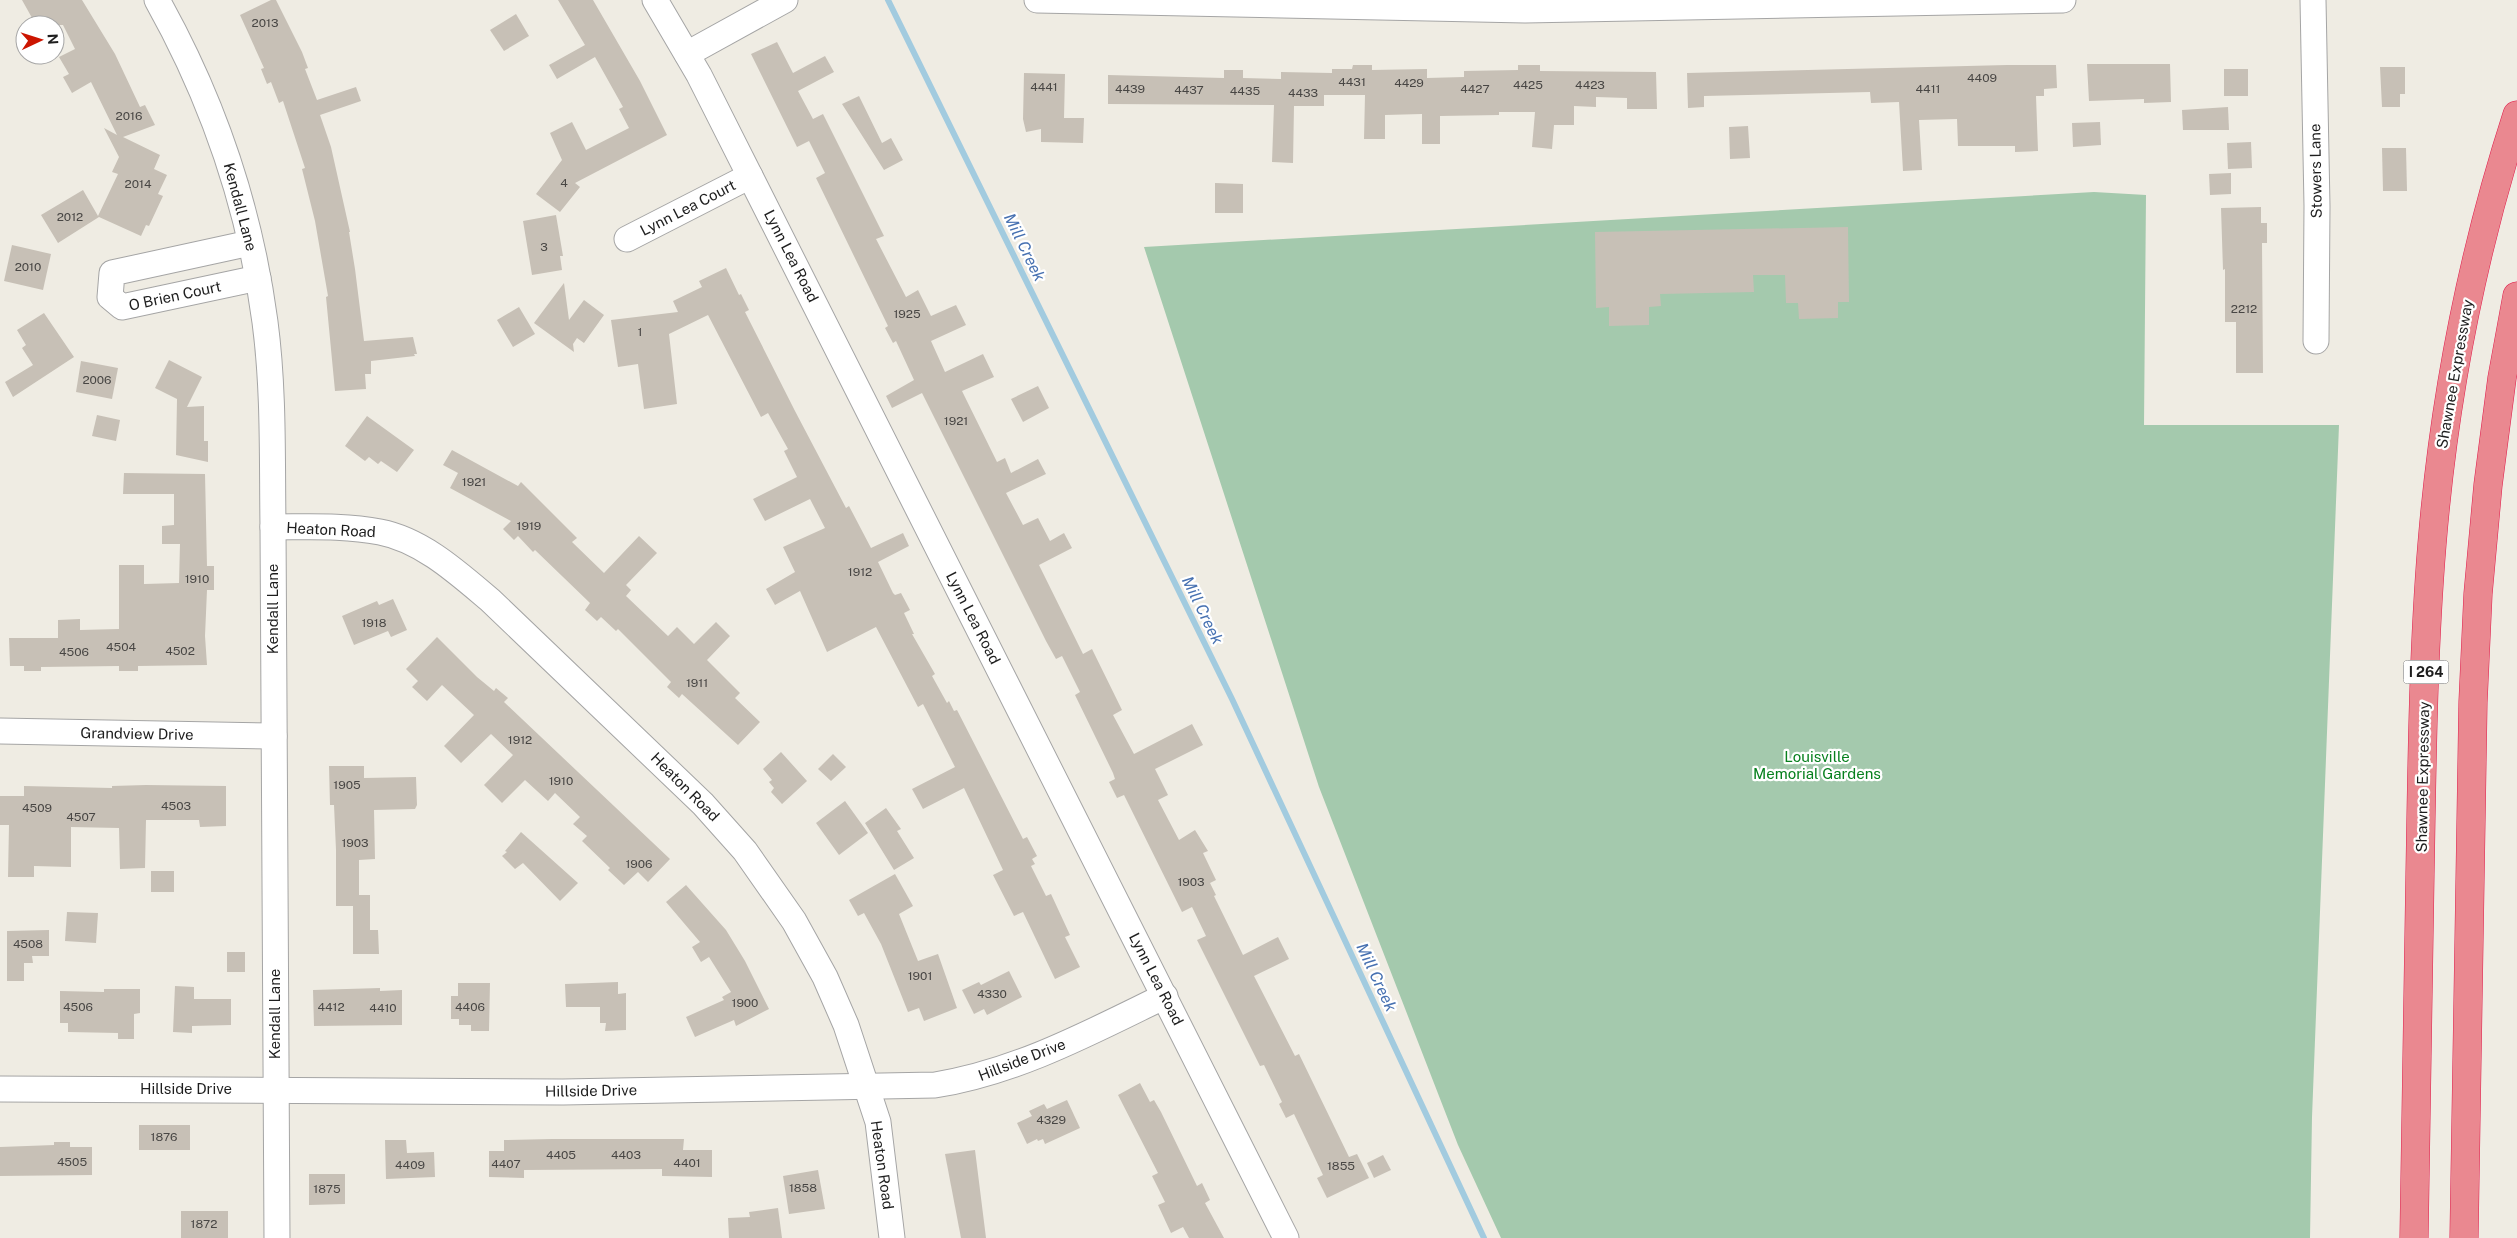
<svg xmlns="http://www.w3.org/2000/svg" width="2517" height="1238" font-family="'Public Sans',sans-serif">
<rect width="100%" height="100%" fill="#efece3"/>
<polygon fill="#a4c9ad" points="2094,192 2146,195 2144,425 2339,425 2312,1117 2310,1238 1501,1238 1458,1145 1319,787 1144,247"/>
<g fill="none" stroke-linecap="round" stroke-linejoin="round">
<polyline stroke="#a2cbdf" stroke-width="6" points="888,0 1232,699 1484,1238"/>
</g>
<g fill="#c7c0b6">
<polygon points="22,0 82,0 115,54 140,107 145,105 155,125 123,137 160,155 154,169 167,175 158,194 163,196 149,226 146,225 141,236 99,217 58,243 41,215 83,190 98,216 118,174 112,172 119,157 104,128 117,135 91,82 72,93 63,77 69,74 59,57 75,49 63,25 36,25"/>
<polygon points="271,0 276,0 302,52 308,68 305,69 317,100 356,87 361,101 320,115 331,147 350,232 349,232 355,269 364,341 413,337 417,354 414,354 415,356 371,361 371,374 365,374 366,389 335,391 326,297 328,296 315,221 302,169 305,168 283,101 279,103 271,82 267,84 261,69 264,68 240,15"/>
<polygon points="558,0 593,0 640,81 667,135 575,183 580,187 560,212 536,194 562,160 550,133 572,122 586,150 629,128 619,109 623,107 595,57 557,79 549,65 585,45"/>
<polygon points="516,14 529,36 504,51 490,30"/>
<polygon points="777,42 793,73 825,56 834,72 798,91 813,119 823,114 884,236 876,239 906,297 918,290 931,316 956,305 966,325 931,341 945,372 983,354 994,377 962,391 997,462 1005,458 1011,473 1038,459 1046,474 1006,493 1023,525 1038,518 1050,541 1064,533 1072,548 1039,565 1083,654 1092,649 1122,710 1113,715 1134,754 1192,724 1203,745 1155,769 1168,795 1158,800 1179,840 1195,830 1208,851 1203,853 1216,880 1210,883 1216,895 1214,896 1243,955 1278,937 1289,959 1254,976 1295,1056 1299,1054 1349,1157 1357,1154 1369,1178 1327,1198 1317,1178 1323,1175 1294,1114 1286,1118 1279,1104 1282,1102 1264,1065 1260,1066 1197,940 1206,936 1192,907 1182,912 1124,795 1117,798 1109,782 1115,779 1113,773 1075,695 1080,692 1062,656 1056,659 1046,641 922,393 892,408 886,396 914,380 896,341 893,343 885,328 888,326 816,178 825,173 809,141 797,147 751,54"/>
<polygon points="2087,64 2170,64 2171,102 2144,103 2144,99 2089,101"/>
<polygon points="1353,65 1372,65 1372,70 1427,69 1427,78 1464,77 1464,71 1518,70 1518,65 1540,65 1540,71 1656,72 1657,109 1627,109 1627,98 1596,97 1596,107 1574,106 1574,125 1554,125 1552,149 1532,147 1535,112 1499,112 1499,115 1440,116 1440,144 1422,144 1422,114 1385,115 1385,139 1364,139 1365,95 1324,95 1324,106 1294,106 1293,163 1272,162 1274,105 1108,104 1108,75 1224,78 1224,70 1243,70 1243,78 1281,79 1281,72 1332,73 1332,69 1352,69"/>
<polygon points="2007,65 2056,65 2057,88 2044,89 2044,96 2036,96 2038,151 2015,152 2015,146 1958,146 1957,119 1919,120 1922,170 1903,171 1899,102 1871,103 1870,92 1704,96 1704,107 1688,108 1687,73"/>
<polygon points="2380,67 2405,67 2405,94 2400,94 2400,107 2382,107"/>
<rect x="2224" y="69" width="24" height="27"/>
<polygon points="1024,73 1065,74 1064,118 1084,118 1083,143 1041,142 1041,129 1026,132 1023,119"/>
<polygon points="859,96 882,143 891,138 903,160 884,170 842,104"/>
<polygon points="2228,107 2229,130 2183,130 2182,110"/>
<polygon points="2100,122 2101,145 2073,147 2072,123"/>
<polygon points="1748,126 1750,158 1730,159 1729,127"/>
<polygon points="2251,142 2252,168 2228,169 2227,143"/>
<polygon points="2382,148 2406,148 2407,191 2383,191"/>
<polygon points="2231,173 2231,194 2210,195 2209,174"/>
<polygon points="1215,183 1243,184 1243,213 1215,213"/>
<polygon points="2261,207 2261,223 2267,223 2267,243 2262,243 2263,373 2236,373 2236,322 2225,322 2225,269 2223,270 2221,208"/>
<polygon points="556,215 563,256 560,256 562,270 532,275 523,221"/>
<polygon points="1848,227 1849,302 1838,302 1838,318 1799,319 1798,303 1786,303 1785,275 1753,275 1754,292 1660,294 1661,306 1649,307 1649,325 1609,326 1609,307 1596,308 1595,232"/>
<polygon points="12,245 51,254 43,290 4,281"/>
<polygon points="726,268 739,295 741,294 749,310 745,312 795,411 846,508 849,506 871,548 903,533 909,546 878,562 893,593 895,595 901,593 910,610 904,613 914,634 912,634 935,674 932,676 947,703 949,701 954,711 957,710 1023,839 1027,837 1037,856 1032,859 1035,864 1031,866 1046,896 1051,894 1070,935 1065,937 1080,967 1055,979 1023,912 1014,916 993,875 1003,870 964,788 923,809 912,789 955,767 923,704 918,707 876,627 827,652 800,591 775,605 766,589 795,572 783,547 825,528 810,499 765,521 753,499 797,477 784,451 788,449 768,413 761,417 708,315 669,334 677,404 644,409 638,364 618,367 611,320 678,312 673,301 702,287 699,281"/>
<polygon points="564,283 569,320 584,300 604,315 584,343 577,338 573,344 574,352 534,323"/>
<polygon points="519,307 535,334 513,347 497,320"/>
<polygon points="44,313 74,357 13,397 5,382 33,365 22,348 26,345 17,330"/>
<polygon points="169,360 202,377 187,407 204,406 204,441 208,441 208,462 176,455 177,399 155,388"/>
<polygon points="81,361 118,368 112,399 76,392"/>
<polygon points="1038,386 1049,408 1023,422 1011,399"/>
<polygon points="97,415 120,420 116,441 92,436"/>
<polygon points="367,416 414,450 397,472 381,461 378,464 369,457 365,461 345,446"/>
<polygon points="452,450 518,486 521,482 577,538 572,542 604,573 639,536 657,553 626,585 631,590 626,596 668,636 677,627 694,644 716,622 730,636 707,660 740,693 735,698 760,722 738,745 682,694 679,698 667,687 671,682 618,629 616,631 601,617 597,621 585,610 590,603 535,550 533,552 518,536 514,540 503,529 511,521 450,488 458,473 443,465"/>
<polygon points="124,473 205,474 207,566 214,566 214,590 207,590 205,636 207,665 138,666 138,671 119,671 119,666 41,667 41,671 24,671 24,666 10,666 9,638 58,638 58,620 80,619 80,630 119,629 119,565 144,565 144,584 179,583 180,544 162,544 162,526 174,525 174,494 123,494"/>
<polygon points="393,599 407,630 391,637 388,631 354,645 342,616 377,601 379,605"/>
<polygon points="437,637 477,677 494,691 496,688 508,698 504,702 670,859 648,882 638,872 624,885 608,870 610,868 582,841 587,836 573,824 580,817 555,793 548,801 525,780 502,803 484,785 513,755 491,734 461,763 444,746 474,715 442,685 427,701 412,687 418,681 406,669"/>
<polygon points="781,752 807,781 782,804 771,792 774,788 769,782 772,780 763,769"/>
<polygon points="833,754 846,767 831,781 818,769"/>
<polygon points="329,766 364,766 364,778 416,777 417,805 415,809 374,810 375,859 359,860 359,895 370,895 370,930 378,930 379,954 353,954 353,906 336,906 336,850 334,805 330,805"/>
<polygon points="146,785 226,786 226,826 200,827 199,820 146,820 145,868 120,869 119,828 71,827 71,867 34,866 34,877 8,877 9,825 0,825 0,796 24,796 24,786 112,788 112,786"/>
<polygon points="845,801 868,833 839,855 816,823"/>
<polygon points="886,808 901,829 897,831 914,858 894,870 865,823"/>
<polygon points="521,832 578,883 560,901 523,863 515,869 502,856 507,852 505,851"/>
<rect x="151" y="871" width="23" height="21"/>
<polygon points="895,874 913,906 899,914 918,961 938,954 957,1008 924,1021 919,1008 908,1012 881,944 864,913 858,916 849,900"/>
<polygon points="686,885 726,930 745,961 769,1009 736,1026 734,1020 695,1037 686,1017 724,1000 722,997 731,992 709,957 701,962 692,947 700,942 666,902"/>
<polygon points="67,912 98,913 96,943 65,941"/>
<polygon points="49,930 49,956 32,956 33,963 24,963 24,981 7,981 7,931"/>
<rect x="227" y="952" width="18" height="20"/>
<polygon points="1009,971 1022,997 987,1015 984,1009 974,1014 962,990 979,982 981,985"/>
<polygon points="618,982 618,994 626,993 626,1030 605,1031 606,1023 600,1023 600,1007 566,1007 565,984"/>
<polygon points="458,983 490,983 489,1031 471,1031 471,1025 459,1025 459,1019 451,1019 451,996 458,996"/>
<polygon points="175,986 194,987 194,999 231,999 231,1025 192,1026 192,1033 173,1032"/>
<polygon points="380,988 380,991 402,990 402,1025 314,1026 313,990"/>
<polygon points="104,989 140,989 140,1013 134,1014 134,1039 118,1039 118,1033 68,1032 68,1023 60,1023 60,991 104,992"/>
<polygon points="1140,1083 1150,1102 1154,1100 1161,1112 1197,1186 1202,1183 1210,1200 1205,1203 1224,1238 1189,1238 1183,1227 1171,1233 1158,1205 1165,1202 1152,1176 1158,1173 1118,1095"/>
<polygon points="1067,1100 1080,1128 1045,1144 1043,1139 1038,1141 1037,1139 1027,1144 1017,1123 1032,1116 1029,1111 1044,1104 1047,1109"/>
<rect x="139" y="1125" width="51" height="25"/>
<polygon points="552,1139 684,1139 683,1150 712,1150 712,1177 662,1176 662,1169 524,1170 524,1178 489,1177 489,1151 504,1151 504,1140"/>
<polygon points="385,1140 406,1140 407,1153 434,1152 435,1177 386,1179"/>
<polygon points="54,1142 70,1142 70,1147 92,1147 92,1175 0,1176 0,1147 54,1145"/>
<polygon points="975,1150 986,1238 961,1238 945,1154"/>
<polygon points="1383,1155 1391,1170 1374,1178 1367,1163"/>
<polygon points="818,1170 825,1209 789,1214 783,1176"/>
<polygon points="309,1174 345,1174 345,1204 309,1205"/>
<polygon points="778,1208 782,1238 729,1238 728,1218 750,1217 749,1212"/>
<rect x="181" y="1211" width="47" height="27"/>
</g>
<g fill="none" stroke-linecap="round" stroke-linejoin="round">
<defs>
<g id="street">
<path d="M 157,0 C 213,100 250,209 265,322 C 274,390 272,459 273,527 L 277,1238"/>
<polyline points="655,0 699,75 1286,1238"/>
<polyline points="1037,0 1525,10 2063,0"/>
<polyline points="2313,0 2317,206 2316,341"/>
<polyline points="687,54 785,0"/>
<polyline points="627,239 750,176"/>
<polyline points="250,243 112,273 110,297 122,307 258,278"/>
<path d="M 273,527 C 308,527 345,525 380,532 C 422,540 458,573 490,600 L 703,804 L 745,851 L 794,921 L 825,977 L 846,1025 L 878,1122 L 892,1238"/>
<polyline points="0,731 274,736"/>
<path d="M 0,1089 L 563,1092 L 935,1085 C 1017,1072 1091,1032 1165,996"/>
</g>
<g id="highway">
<path d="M 2414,1238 C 2416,1117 2418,995 2420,874 C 2422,764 2423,653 2432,544 C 2444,398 2472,254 2517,115"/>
<polyline points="2464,1238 2473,702 2478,594 2488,485 2502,378 2517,296"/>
</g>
</defs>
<use href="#street" stroke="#a5a5a5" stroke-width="27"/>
<use href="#highway" stroke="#e01d4c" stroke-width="29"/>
<use href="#street" stroke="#fff" stroke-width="25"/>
<use href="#highway" stroke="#ea8890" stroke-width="28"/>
</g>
<g text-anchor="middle" stroke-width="4.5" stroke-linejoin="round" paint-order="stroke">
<g font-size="12" fill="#484644">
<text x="265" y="27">2013</text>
<text x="1982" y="82">4409</text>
<text x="1352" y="86">4431</text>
<text x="1409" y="87">4429</text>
<text x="1528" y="89">4425</text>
<text x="1590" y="89">4423</text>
<text x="1044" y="91">4441</text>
<text x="1130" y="93">4439</text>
<text x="1475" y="93">4427</text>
<text x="1928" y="93">4411</text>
<text x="1189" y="94">4437</text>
<text x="1245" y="95">4435</text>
<text x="1303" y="97">4433</text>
<text x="129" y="120">2016</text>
<text x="564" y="187">4</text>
<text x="138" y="188">2014</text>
<text x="70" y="221">2012</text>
<text x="544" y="251">3</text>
<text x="28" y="271">2010</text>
<text x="2244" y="313">2212</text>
<text x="907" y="318">1925</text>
<text x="640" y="336">1</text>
<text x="97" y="384">2006</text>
<text x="956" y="425">1921</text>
<text x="474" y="486">1921</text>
<text x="529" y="530">1919</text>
<text x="860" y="576">1912</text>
<text x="197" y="583">1910</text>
<text x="374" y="627">1918</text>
<text x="121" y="651">4504</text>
<text x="180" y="655">4502</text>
<text x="74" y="656">4506</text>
<text x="697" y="687">1911</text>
<text x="520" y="744">1912</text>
<text x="561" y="785">1910</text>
<text x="347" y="789">1905</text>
<text x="176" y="810">4503</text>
<text x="37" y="812">4509</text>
<text x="81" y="821">4507</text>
<text x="355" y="847">1903</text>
<text x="639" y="868">1906</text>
<text x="1191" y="886">1903</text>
<text x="28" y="948">4508</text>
<text x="920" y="980">1901</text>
<text x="992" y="998">4330</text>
<text x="745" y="1007">1900</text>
<text x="78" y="1011">4506</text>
<text x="331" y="1011">4412</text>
<text x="470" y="1011">4406</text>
<text x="383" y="1012">4410</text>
<text x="1051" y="1124">4329</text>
<text x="164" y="1141">1876</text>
<text x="561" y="1159">4405</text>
<text x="626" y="1159">4403</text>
<text x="72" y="1166">4505</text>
<text x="687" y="1167">4401</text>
<text x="506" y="1168">4407</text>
<text x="410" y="1169">4409</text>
<text x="1341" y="1170">1855</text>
<text x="803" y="1192">1858</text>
<text x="327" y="1193">1875</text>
<text x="204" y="1228">1872</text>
</g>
<rect fill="#fff" stroke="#626262" stroke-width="1" x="2403.5" y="660.5" width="45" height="23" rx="4"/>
<g font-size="14" font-weight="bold" fill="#1e1e1e">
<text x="2426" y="677">I 264</text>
</g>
<g font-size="15" fill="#1e1e1e" stroke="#fff">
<text transform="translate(2316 171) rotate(-91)" y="5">Stowers Lane</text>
<text transform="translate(240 207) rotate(75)" y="5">Kendall Lane</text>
<text transform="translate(688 208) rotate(-27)" y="5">Lynn Lea Court</text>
<text transform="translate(791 256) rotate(63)" y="5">Lynn Lea Road</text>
<text transform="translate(175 296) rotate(-12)" y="5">O Brien Court</text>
<text transform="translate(2455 374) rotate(-80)" y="5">Shawnee Expressway</text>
<text transform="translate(331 530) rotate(3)" y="5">Heaton Road</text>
<text transform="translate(273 609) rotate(-90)" y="5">Kendall Lane</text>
<text transform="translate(973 618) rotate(63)" y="5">Lynn Lea Road</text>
<text transform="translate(137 734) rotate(1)" y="5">Grandview Drive</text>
<text transform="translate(2423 777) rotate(-89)" y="5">Shawnee Expressway</text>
<text transform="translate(685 787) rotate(45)" y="5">Heaton Road</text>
<text transform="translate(1156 979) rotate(63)" y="5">Lynn Lea Road</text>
<text transform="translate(275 1014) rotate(-90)" y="5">Kendall Lane</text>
<text transform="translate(1022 1060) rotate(-21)" y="5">Hillside Drive</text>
<text x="186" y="1094">Hillside Drive</text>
<text transform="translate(591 1091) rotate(-1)" y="5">Hillside Drive</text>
<text transform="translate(882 1165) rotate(82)" y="5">Heaton Road</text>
</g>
<g font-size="15" fill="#07801e" stroke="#fff">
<text x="1817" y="762">Louisville<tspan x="1817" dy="17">Memorial Gardens</tspan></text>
</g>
<g font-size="16" font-style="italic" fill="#4771b1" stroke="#fff">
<text transform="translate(1025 247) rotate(64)" y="6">Mill Creek</text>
<text transform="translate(1203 610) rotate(64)" y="6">Mill Creek</text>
<text transform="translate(1377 977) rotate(65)" y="6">Mill Creek</text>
</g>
</g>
<g transform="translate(40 40) rotate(86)"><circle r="24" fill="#ffffff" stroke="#a5a5a5"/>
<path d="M0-4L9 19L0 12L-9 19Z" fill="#cc1500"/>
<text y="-8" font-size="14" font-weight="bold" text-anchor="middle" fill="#1e1e1e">N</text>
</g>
</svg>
